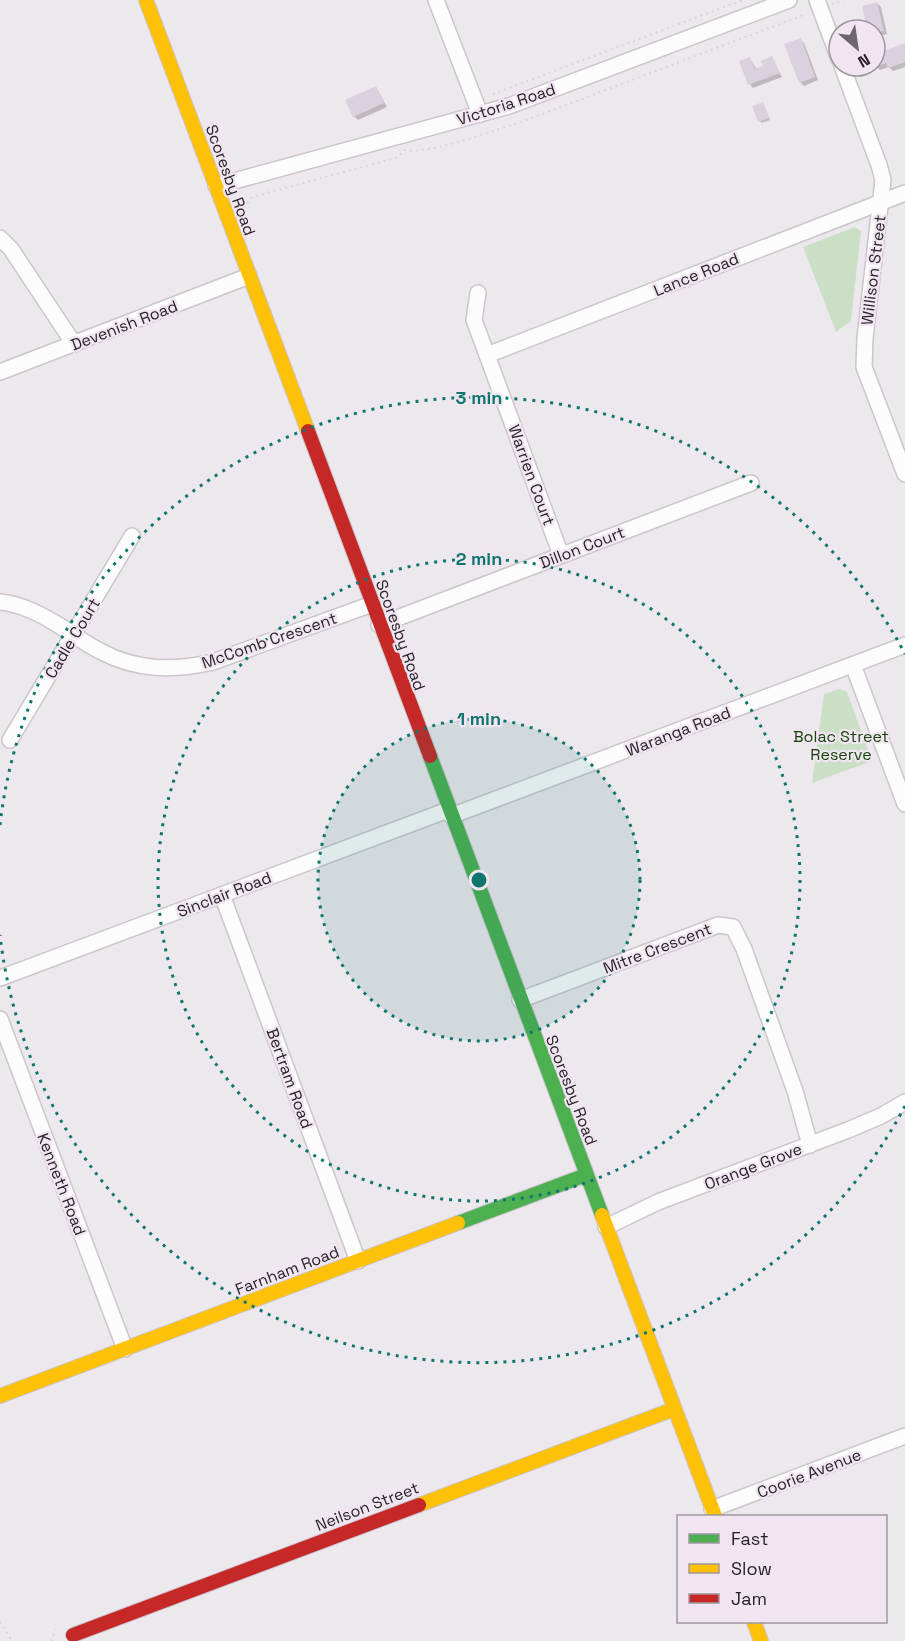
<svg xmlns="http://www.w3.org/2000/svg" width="905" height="1641" font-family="'Space Grotesk',sans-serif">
<rect width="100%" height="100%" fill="#ede8ed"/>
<g fill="#cbdfc7">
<polygon points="855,227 861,231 851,321 836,332 803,247"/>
<polygon points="839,689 847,692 872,761 812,783 824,694"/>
</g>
<g fill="#0003">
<polygon points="877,3 881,7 887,34 875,37 875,30 865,30"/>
<polygon points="800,40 804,43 818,80 804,86 800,82"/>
<polygon points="905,44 905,67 893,71 889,67 880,70 876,66 875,55"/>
<polygon points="771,58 782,77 753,88 750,84 741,62 750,59 757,70 765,67"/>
<polygon points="376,87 387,107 358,120 354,116"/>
<polygon points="763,103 770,120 761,123 754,107"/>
</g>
<g fill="#dad1df">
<polygon points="877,2 884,31 875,33 875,30 864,30 863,25 866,24 862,6"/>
<polygon points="801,38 815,77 799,83 784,44"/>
<polygon points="905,43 905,62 888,68 886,63 875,67 875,54"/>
<polygon points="772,56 780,73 748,85 739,61 750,57 755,69 763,66 761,61"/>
<polygon points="376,86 384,103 353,117 345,100"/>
<polygon points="763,102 769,118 758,122 752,106"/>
</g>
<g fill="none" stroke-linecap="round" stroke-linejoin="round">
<defs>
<g id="street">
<polyline points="436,0 480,114"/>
<polyline points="817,0 839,59"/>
<polyline points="842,66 879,165 883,180 865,338 864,367 905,474"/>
<polyline points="216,186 509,106 789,0"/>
<polyline points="0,238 11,249 74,344"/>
<polyline points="478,293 474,320 561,555"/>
<polyline points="487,355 905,193"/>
<polyline points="0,372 249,276"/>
<path d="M 0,602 C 22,604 42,615 60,626 C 73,634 86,644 100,651 C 137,671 174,671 213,662 L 372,604"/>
<polyline points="379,625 751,483"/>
<polyline points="853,665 905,804"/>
<polyline points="10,740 132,536"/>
<polyline points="451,816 905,645"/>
<polyline points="222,895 358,1261"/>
<polyline points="0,978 448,810"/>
<polyline points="520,1000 718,925 733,927 744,949 795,1091 810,1145"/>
<polyline points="0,1019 125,1349"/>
<polyline points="606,1227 658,1202 848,1130 881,1116 905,1102"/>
<polyline points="712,1509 905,1436"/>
</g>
<g id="fast">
<polyline points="430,756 602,1215"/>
<polyline points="458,1223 586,1175"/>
</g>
<g id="slow">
<polyline points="146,0 308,431"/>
<polyline points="602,1215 715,1516"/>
<polyline points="0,1396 458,1223"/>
<polyline points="419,1505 674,1409"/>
<polyline points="754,1622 761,1641"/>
</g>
<g id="jam">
<polyline points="308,431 430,756"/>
<polyline points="73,1635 419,1505"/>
</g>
</defs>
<use href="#street" stroke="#cac6ca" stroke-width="18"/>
<use href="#fast" stroke="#cac6ca" stroke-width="16"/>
<use href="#slow" stroke="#cac6ca" stroke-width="16"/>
<use href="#jam" stroke="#cac6ca" stroke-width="16"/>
<g stroke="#d3d2d3" stroke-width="2" stroke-dasharray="1.5 4.5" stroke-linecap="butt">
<polyline points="832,4 844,0"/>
<polyline points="493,94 743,0"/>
<path d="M 244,208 L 251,198 L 266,193 L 396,158 L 405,150 C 429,155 498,129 524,121 L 806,14"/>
<polyline points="0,1622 11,1639 14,1641"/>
<polyline points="51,1641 56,1629"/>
</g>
<use href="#street" stroke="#fcfcfc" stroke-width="15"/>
<use href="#fast" stroke="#4caf50" stroke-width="14"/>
<use href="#slow" stroke="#ffc107" stroke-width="14"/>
<use href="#jam" stroke="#c62828" stroke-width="14"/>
</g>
<circle cx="479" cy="880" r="161" fill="#0f766e" fill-opacity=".12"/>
<g fill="none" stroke="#0f766e" stroke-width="3" stroke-dasharray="3 6">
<circle cx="479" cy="880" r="161"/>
<circle cx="479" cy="880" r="321"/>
<path d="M905 1106A482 482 0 0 1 0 935M0 825A482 482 0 0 1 905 654"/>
</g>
<g text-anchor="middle" stroke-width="4.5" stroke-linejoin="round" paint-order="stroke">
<g font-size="16" fill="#262226" stroke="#f0e5f0">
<text transform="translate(506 104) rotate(-18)" y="6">Victoria Road</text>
<text transform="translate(231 180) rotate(70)" y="6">Scoresby Road</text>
<text transform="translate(873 270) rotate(-83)" y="6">Willison Street</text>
<text transform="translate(696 274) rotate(-22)" y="6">Lance Road</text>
<text transform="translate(124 325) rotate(-21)" y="6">Devenish Road</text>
<text transform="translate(532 475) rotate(70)" y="6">Warrien Court</text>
<text transform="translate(582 547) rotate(-21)" y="6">Dillon Court</text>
<text transform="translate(401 635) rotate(70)" y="6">Scoresby Road</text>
<text transform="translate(72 638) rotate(-59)" y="6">Cadle Court</text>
<text transform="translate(269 640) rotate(-19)" y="6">McComb Crescent</text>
<text transform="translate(678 731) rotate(-21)" y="6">Waranga Road</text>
<text transform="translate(224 894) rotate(-21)" y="6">Sinclair Road</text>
<text transform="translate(657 948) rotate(-21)" y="6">Mitre Crescent</text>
<text transform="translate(290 1078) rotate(70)" y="6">Bertram Road</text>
<text transform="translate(572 1090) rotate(69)" y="6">Scoresby Road</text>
<text transform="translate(753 1166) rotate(-21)" y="6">Orange Grove</text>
<text transform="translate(62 1184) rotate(69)" y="6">Kenneth Road</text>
<text transform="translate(287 1270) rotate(-21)" y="6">Farnham Road</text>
<text transform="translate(809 1473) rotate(-21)" y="6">Coorie Avenue</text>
<text transform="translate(367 1506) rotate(-21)" y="6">Neilson Street</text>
</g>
<g font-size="16" fill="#15420a" stroke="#f0e5f0">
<text x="841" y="742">Bolac Street<tspan x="841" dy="18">Reserve</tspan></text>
</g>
</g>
<circle cx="479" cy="880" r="9" fill="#0f766e" stroke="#f0e5f0" stroke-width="3"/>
<g font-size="18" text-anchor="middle" font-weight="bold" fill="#0f766e" stroke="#f0e5f0" stroke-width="4.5" stroke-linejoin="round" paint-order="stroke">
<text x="479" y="404">3 min</text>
<text x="479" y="565">2 min</text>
<text x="479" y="725">1 min</text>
</g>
<rect x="677" y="1515" width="210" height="108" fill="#f0e5f0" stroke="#9f979f" stroke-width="1.5"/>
<rect x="689" y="1534" width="30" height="9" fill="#4caf50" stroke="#9f979f" stroke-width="1.5"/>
<text x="731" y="1545" font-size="18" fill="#262226">Fast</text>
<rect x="689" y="1564" width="30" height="9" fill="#ffc107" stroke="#9f979f" stroke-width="1.5"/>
<text x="731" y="1575" font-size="18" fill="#262226">Slow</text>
<rect x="689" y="1594" width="30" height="9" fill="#c62828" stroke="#9f979f" stroke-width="1.5"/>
<text x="731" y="1605" font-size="18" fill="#262226">Jam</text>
<g transform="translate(857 48) rotate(151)"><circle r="28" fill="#f0e5f0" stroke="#9f979f" stroke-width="1.5"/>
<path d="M0-4.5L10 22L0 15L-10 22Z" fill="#6c676c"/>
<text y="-9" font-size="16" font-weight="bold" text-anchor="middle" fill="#262226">N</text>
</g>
</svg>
